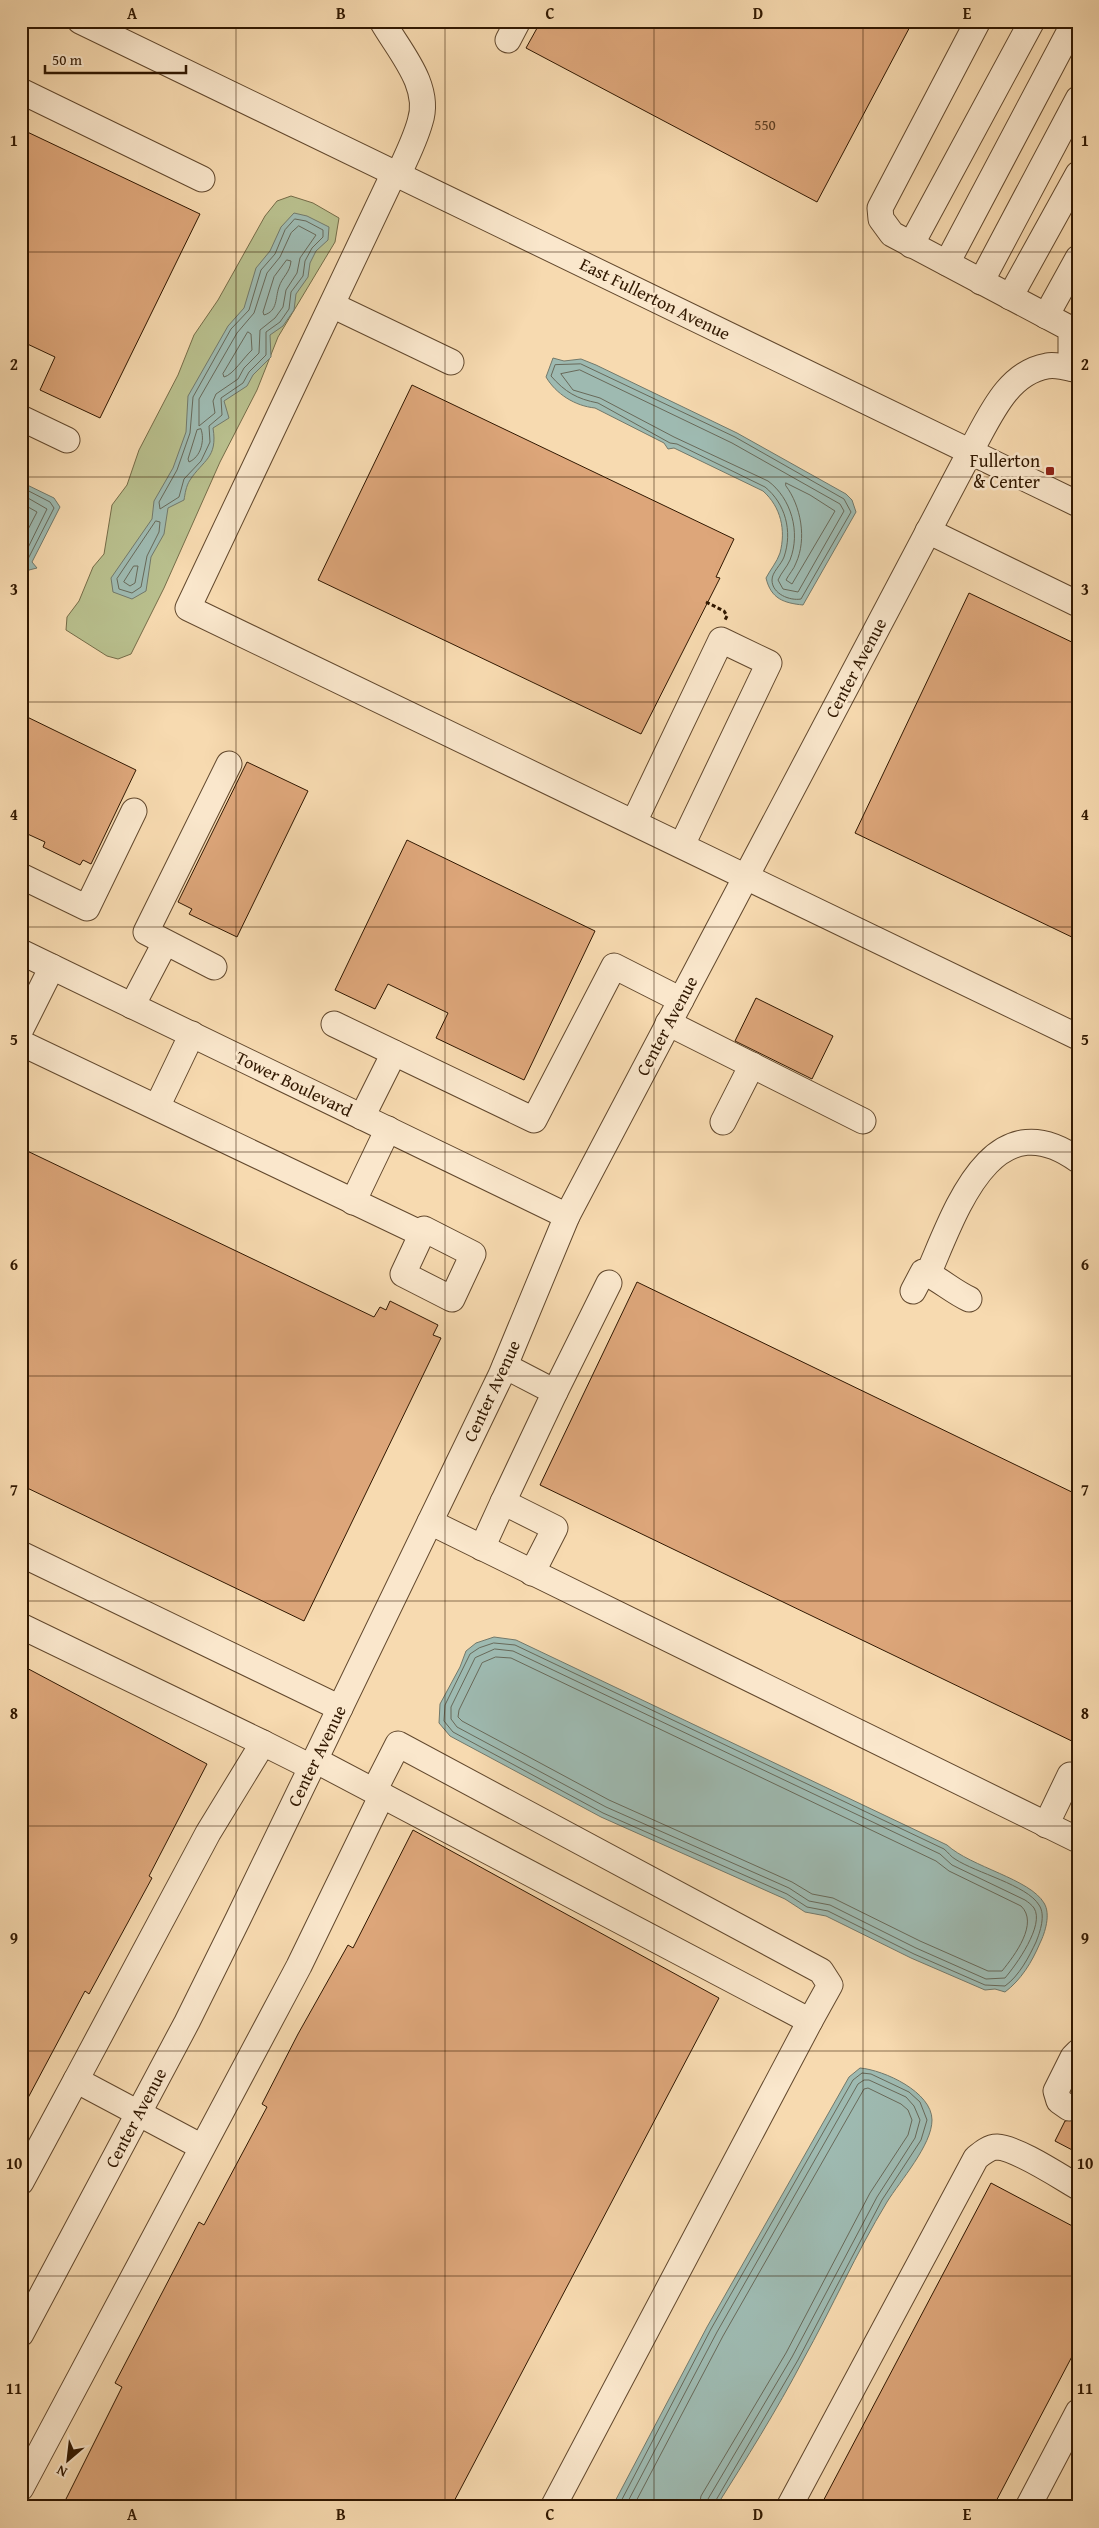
<svg xmlns="http://www.w3.org/2000/svg" width="1099" height="2528" font-family="'Gentium Book Plus',serif">
<rect width="100%" height="100%" fill="#f7dab0"/>
<filter id="stains"><feTurbulence type="fractalNoise" baseFrequency=".004" numOctaves="4"/><feColorMatrix values="0 0 0 0 .2 0 0 0 0 .09 0 0 0 0 .02 0 0 0 .5 -.17"/></filter>
<radialGradient id="worn" r=".72"><stop offset=".6" stop-color="#630" stop-opacity="0"/><stop offset="1" stop-color="#630" stop-opacity=".3"/></radialGradient>
<polygon fill="#b9c08e" stroke="#756c48" points="291,196 313,203 339,218 335,242 278,337 257,390 220,462 164,588 131,654 118,659 107,656 66,630 67,617 79,601 93,567 104,554 112,505 127,485 139,450 178,375 194,335 218,300 265,216 277,201"/>
<g fill="#9ebab1" stroke="#72796b">
<path d="M 294,213 L 307,216 L 329,227 L 328,240 L 316,251 L 310,263 L 308,277 L 296,294 L 294,310 L 283,326 L 270,335 L 271,357 L 253,375 L 247,386 L 224,401 L 229,418 L 213,428 C 218,458 203,460 190,480 C 186,486 185,494 184,500 L 168,508 L 164,534 L 151,557 L 146,591 L 132,599 L 113,592 L 111,578 L 152,519 L 154,501 L 173,468 L 186,432 L 188,396 L 228,326 L 244,308 L 256,268 L 270,251 L 281,227 Z"/>
<path d="M 553,358 L 564,361 L 581,359 L 596,365 L 737,433 L 846,494 L 852,500 L 856,512 L 803,605 C 784,603 771,599 766,578 C 770,570 777,562 780,553 C 786,530 781,507 763,491 L 674,448 L 668,449 L 664,443 L 595,408 C 575,406 556,394 546,377 Z"/>
<polygon points="21,482 54,498 60,507 32,562 37,568 29,570 21,583"/>
<path d="M 494,1637 L 516,1640 L 947,1845 C 971,1867 1030,1879 1044,1903 C 1051,1914 1045,1933 1040,1943 C 1032,1962 1021,1980 1005,1992 L 995,1989 L 985,1990 L 911,1958 L 826,1916 L 805,1912 L 785,1899 L 601,1817 L 450,1736 L 439,1723 L 440,1704 L 460,1667 L 466,1651 L 476,1643 Z"/>
<path d="M 860,2068 C 884,2070 932,2092 932,2120 C 932,2145 900,2181 887,2202 C 856,2253 832,2308 803,2360 C 777,2410 746,2459 716,2507 L 612,2507 L 707,2327 L 849,2077 Z"/>
</g>
<g fill="none" stroke-linecap="round" stroke-linejoin="round">
<g stroke="#686959" stroke-width="1">
<polygon points="295,219 306,221 323,230 323,237 312,248 305,261 303,276 291,292 289,309 280,322 266,332 266,355 249,372 243,383 221,398 222,415 209,426 210,442 201,461 184,479 179,497 160,509 159,502 177,470 190,433 193,397 231,329 249,310 261,270 275,254 285,230"/>
<polygon points="299,226 316,235 300,258 297,273 286,290 283,307 275,318 260,330 259,353 244,368 238,379 216,394 213,401 215,413 199,426 199,399 237,333 254,313 267,273 280,257 291,233"/>
<path d="M 287,260 L 291,261 C 290,273 282,277 279,287 C 275,298 278,311 264,315 L 263,312 L 274,277 Z"/>
<path d="M 248,332 L 251,334 L 252,350 C 244,357 233,375 224,377 L 223,374 Z"/>
<path d="M 581,364 L 735,437 L 844,499 L 851,512 L 801,599 C 790,601 772,594 772,580 C 772,572 781,565 784,557 C 793,531 785,503 765,487 L 677,444 L 670,443 L 598,403 C 577,399 565,392 551,376 L 555,365 Z"/>
<path d="M 580,370 L 732,443 L 840,504 L 844,511 L 798,592 L 783,589 L 778,580 C 781,573 787,567 790,560 C 801,532 791,498 768,481 L 674,437 L 600,398 L 573,390 L 561,374 Z"/>
<path d="M 201,429 C 205,440 201,457 189,462 L 188,459 L 197,430 Z"/>
<path d="M 786,483 L 810,495 L 835,511 L 792,584 L 786,580 C 789,574 794,569 796,563 C 807,539 801,506 786,486 Z"/>
<polyline points="21,487 50,502 54,508 28,559 28,565 21,573"/>
<polyline points="21,494 47,509 21,562"/>
<polyline points="21,503 37,512 21,543"/>
<polygon points="156,521 160,522 159,532 147,556 141,587 132,593 119,589 117,579"/>
<polygon points="134,566 138,566 135,583 130,586 124,582"/>
<path d="M 494,1643 L 515,1645 L 944,1849 C 948,1852 951,1857 955,1859 C 976,1873 1027,1885 1039,1905 C 1046,1915 1040,1932 1036,1942 C 1029,1957 1019,1976 1005,1986 L 985,1985 L 914,1954 L 828,1911 L 807,1907 L 787,1894 L 603,1813 L 453,1732 L 444,1721 L 445,1705 L 470,1654 L 479,1648 Z"/>
<path d="M 495,1649 L 513,1651 L 940,1854 L 952,1865 L 1025,1900 C 1028,1902 1032,1905 1034,1908 C 1045,1925 1016,1965 1005,1978 L 986,1979 L 916,1948 L 830,1905 L 809,1901 L 789,1888 L 606,1807 L 457,1727 L 451,1719 L 451,1707 L 475,1658 Z"/>
<path d="M 496,1657 L 511,1658 L 936,1861 L 949,1871 L 1021,1906 C 1039,1923 1015,1955 1002,1971 L 988,1971 L 920,1941 L 833,1898 L 812,1894 L 792,1882 L 609,1800 L 462,1721 L 458,1717 L 459,1710 L 482,1663 Z"/>
<polyline points="618,2507 711,2329 853,2080 862,2073 871,2074 909,2092 920,2102 927,2120 921,2140 882,2200 798,2360 712,2507"/>
<polyline points="625,2507 717,2332 858,2084 864,2080 869,2080 906,2097 914,2106 920,2120 915,2138 877,2197 792,2357 708,2499 706,2507"/>
<polyline points="633,2507 723,2336 864,2089 868,2088 901,2104 908,2110 912,2120 908,2135 870,2193 786,2353 701,2496 699,2507"/>
</g>
</g>
<g fill="#dda67a" stroke="#311801">
<polygon points="541,21 913,21 817,202 526,48"/>
<polygon points="21,129 200,214 100,418 40,390 55,357 21,341"/>
<polygon points="412,385 734,539 716,577 720,578 641,734 318,580"/>
<polygon points="969,593 1078,645 1078,940 855,833"/>
<polygon points="21,714 136,770 91,864 83,860 80,865 43,847 45,842 21,831"/>
<polygon points="247,762 308,791 237,937 189,914 192,909 178,902"/>
<polygon points="407,840 595,931 524,1080 436,1038 448,1013 388,984 375,1009 335,990"/>
<polygon points="756,998 833,1036 812,1079 735,1041"/>
<polygon points="21,1148 374,1317 380,1307 386,1310 390,1301 438,1325 433,1335 441,1338 304,1621 21,1485"/>
<polygon points="637,1282 1078,1495 1078,1744 540,1485"/>
<polygon points="21,1665 207,1764 149,1876 152,1878 89,1994 85,1991 21,2111"/>
<polygon points="413,1830 719,1998 451,2507 62,2507 122,2387 115,2383 199,2222 204,2225 267,2107 262,2104 298,2034 348,1945 353,1948"/>
<polygon points="1078,2119 1078,2153 1055,2141 1065,2121"/>
<polygon points="991,2183 1078,2229 1078,2345 993,2507 820,2507"/>
</g>
<g fill="none" stroke-linecap="round" stroke-linejoin="round">
<defs>
<g id="minor">
<polyline points="80,21 1078,504"/>
<path d="M 382,21 C 399,51 432,86 420,122 C 415,140 406,158 398,175"/>
<polyline points="978,21 880,208 881,219 892,234 1071,329 1071,368"/>
<polyline points="508,40 518,21"/>
<polyline points="21,91 202,179"/>
<polyline points="394,173 188,608 1078,1037"/>
<polyline points="911,245 1032,21"/>
<polyline points="947,263 1075,21"/>
<polyline points="981,282 1078,99"/>
<polyline points="1010,297 1078,174"/>
<polyline points="332,305 451,362"/>
<polyline points="1046,316 1078,258"/>
<polyline points="21,418 67,440"/>
<polyline points="928,531 1078,604"/>
<polyline points="634,822 721,640 769,663 682,845"/>
<polyline points="21,876 87,908 134,811"/>
<polyline points="21,952 567,1216"/>
<polyline points="214,967 146,932 229,764"/>
<polyline points="132,1006 165,943"/>
<polyline points="668,1023 863,1121"/>
<polyline points="334,1024 534,1120 614,966 681,1000"/>
<polyline points="21,1029 52,967"/>
<polyline points="21,1043 422,1234"/>
<polyline points="157,1107 192,1034"/>
<polyline points="362,1117 394,1053"/>
<polyline points="723,1122 752,1065"/>
<polyline points="353,1202 388,1129"/>
<polygon points="424,1229 473,1254 452,1299 403,1274"/>
<path d="M 928,1274 C 943,1282 954,1292 969,1299"/>
<path d="M 913,1291 L 923,1272 L 928,1274 C 955,1213 991,1098 1078,1160"/>
<polyline points="555,1392 609,1283"/>
<polyline points="503,1502 555,1392 505,1366"/>
<polyline points="430,1522 1078,1840"/>
<polyline points="482,1548 503,1502 555,1528 532,1573"/>
<polyline points="21,1554 340,1708"/>
<polyline points="21,1626 263,1743"/>
<polyline points="315,1760 810,2021 553,2507"/>
<polyline points="374,1791 398,1744 821,1971 830,1985 810,2021"/>
<polyline points="1046,1825 1070,1775 1078,1778"/>
<polyline points="1069,2108 1059,2101 1056,2091 1073,2057 1078,2052"/>
<polyline points="202,2147 76,2080 208,1833 263,1743 311,1767"/>
<polyline points="21,2182 76,2080"/>
<path d="M 21,2334 L 187,2022 L 238,1919 L 501,1375 L 567,1216 L 970,452 C 989,419 1006,373 1047,366 C 1056,364 1069,368 1078,370"/>
<polyline points="21,2488 299,1966 382,1795"/>
<path d="M 789,2507 L 976,2158 C 982,2153 989,2147 997,2147 C 1017,2148 1059,2176 1078,2187"/>
<polyline points="1028,2507 1078,2412"/>
</g>
</defs>
<use href="#minor" stroke="#62482d" stroke-width="27"/>
<polyline stroke="#311801" stroke-width="3" stroke-dasharray="4 2.5" stroke-linecap="butt" points="706,602 724,611 727,616 725,620"/>
<use href="#minor" stroke="#fae7cc" stroke-width="25"/>
</g>
<path fill="none" stroke="#311801" stroke-width="1" stroke-opacity="0.55" d="M 236,21 L 236,2507M 445,21 L 445,2507M 654,21 L 654,2507M 863,21 L 863,2507M 21,252 L 1078,252M 21,477 L 1078,477M 21,702 L 1078,702M 21,927 L 1078,927M 21,1152 L 1078,1152M 21,1376 L 1078,1376M 21,1601 L 1078,1601M 21,1826 L 1078,1826M 21,2051 L 1078,2051M 21,2276 L 1078,2276"/>
<rect fill="#8f2418" stroke="#fae7cc" stroke-width="2" x="1045" y="466" width="10" height="10" rx="2.5"/>
<g text-anchor="middle" stroke-width="5" stroke-linejoin="round" paint-order="stroke">
<g font-size="15" fill="#5c3c1f">
<text x="765" y="130">550</text>
</g>
<g font-size="18" fill="#311801" stroke="#fae7cc">
<text transform="translate(655 299) rotate(26)" y="6">East Fullerton Avenue</text>
<text transform="translate(856 668) rotate(-62)" y="6">Center Avenue</text>
<text transform="translate(667 1026) rotate(-62)" y="6">Center Avenue</text>
<text transform="translate(294 1084) rotate(26)" y="6">Tower Boulevard</text>
<text transform="translate(492 1391) rotate(-65)" y="6">Center Avenue</text>
<text transform="translate(317 1756) rotate(-64)" y="6">Center Avenue</text>
<text transform="translate(136 2118) rotate(-62)" y="6">Center Avenue</text>
</g>
<g font-size="18" fill="#311801" stroke="#fae7cc" text-anchor="end">
<text x="1040" y="467">Fullerton<tspan x="1040" dy="21">&amp; Center</tspan></text>
</g>
</g>
<rect width="1099" height="2528" fill="none" stroke="#f7dab0" stroke-width="55"/>
<g transform="translate(68 2460) rotate(208)" stroke="#fae7cc" stroke-width="4" paint-order="stroke">
<path d="M0-4L9 19L0 12L-9 19Z" fill="#311801"/>
<text y="-8" font-size="14" font-weight="bold" text-anchor="middle" fill="#311801">N</text>
</g>
<path d="M45 65v8h141v-8" fill="none" stroke="#311801" stroke-width="2.5"/>
<text x="52" y="65" font-size="15" fill="#311801" stroke="#fae7cc" stroke-width="4" paint-order="stroke">50 m</text>
<rect x="28" y="28" width="1044" height="2472" fill="none" stroke="#311801" stroke-width="2"/>
<g font-size="16" text-anchor="middle" font-weight="bold" fill="#311801">
<text x="132" y="19">A</text>
<text x="341" y="19">B</text>
<text x="550" y="19">C</text>
<text x="758" y="19">D</text>
<text x="967" y="19">E</text>
<text x="14" y="146">1</text>
<text x="1085" y="146">1</text>
<text x="14" y="370">2</text>
<text x="1085" y="370">2</text>
<text x="14" y="595">3</text>
<text x="1085" y="595">3</text>
<text x="14" y="820">4</text>
<text x="1085" y="820">4</text>
<text x="14" y="1045">5</text>
<text x="1085" y="1045">5</text>
<text x="14" y="1270">6</text>
<text x="1085" y="1270">6</text>
<text x="14" y="1495">7</text>
<text x="1085" y="1495">7</text>
<text x="14" y="1719">8</text>
<text x="1085" y="1719">8</text>
<text x="14" y="1944">9</text>
<text x="1085" y="1944">9</text>
<text x="14" y="2169">10</text>
<text x="1085" y="2169">10</text>
<text x="14" y="2394">11</text>
<text x="1085" y="2394">11</text>
<text x="132" y="2520">A</text>
<text x="341" y="2520">B</text>
<text x="550" y="2520">C</text>
<text x="758" y="2520">D</text>
<text x="967" y="2520">E</text>
</g>
<rect width="100%" height="100%" filter="url(#stains)"/>
<rect width="100%" height="100%" fill="url(#worn)"/>
</svg>
